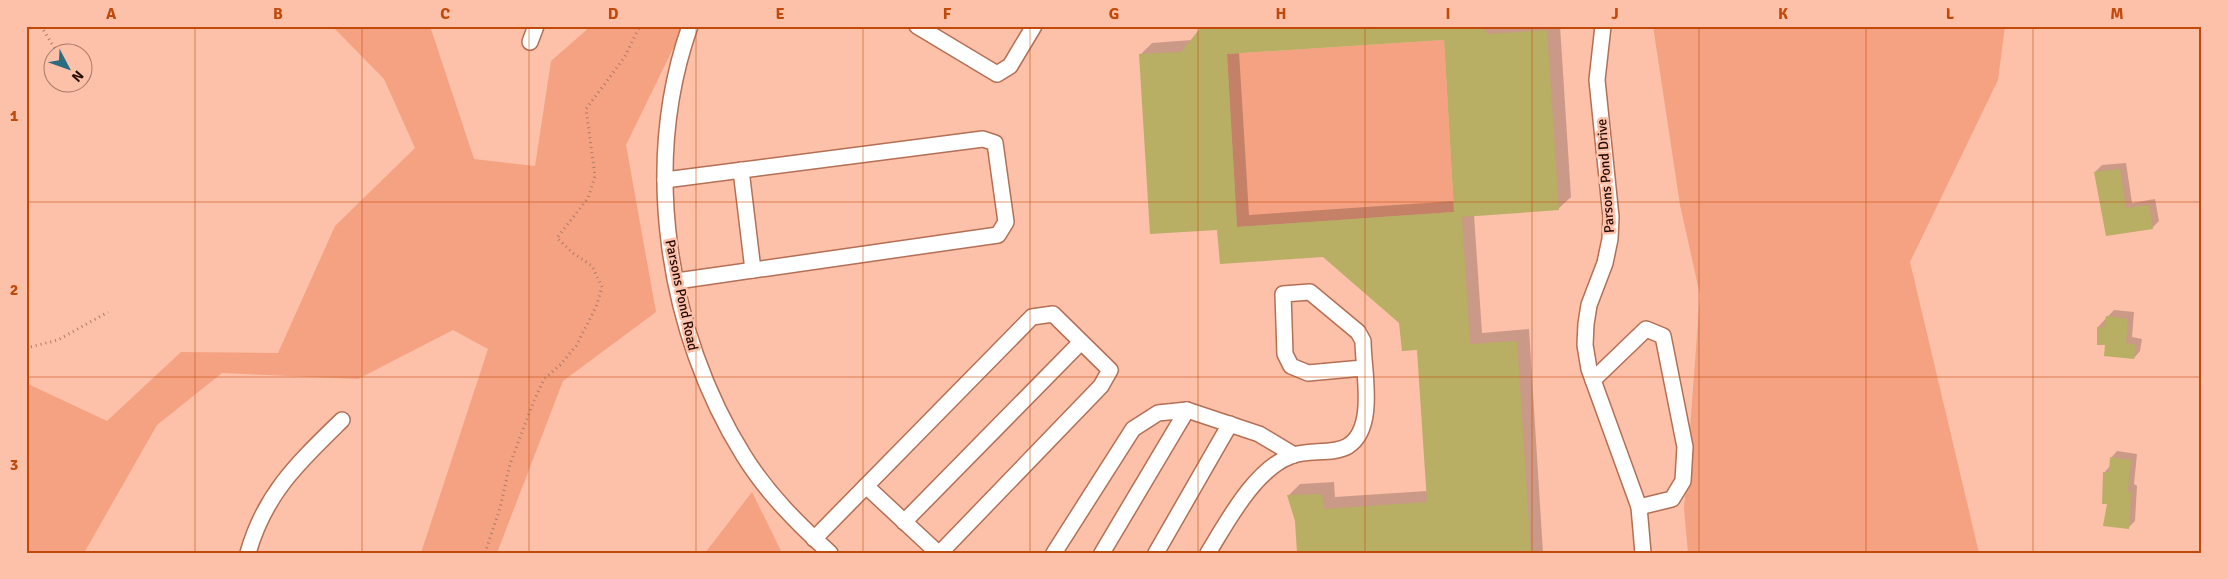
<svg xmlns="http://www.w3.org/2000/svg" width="2228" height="579" font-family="Signika,sans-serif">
<rect width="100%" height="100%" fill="#fdc0a9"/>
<g fill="#f5a282">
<polygon points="332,26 430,26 474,159 535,166 551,61 591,26 684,26 626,145 656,312 563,381 497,553 421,553 488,349 453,330 358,379 222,373 157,425 84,553 26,553 26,383 107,421 181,352 278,353 335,226 415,148 384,79"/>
<polygon points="1653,26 2005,26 1998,80 1910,262 1979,553 1688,553 1684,509 1700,295 1680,205"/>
<polygon points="1444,40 1454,212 1237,227 1227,54"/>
<polygon points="752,492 782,553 705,553"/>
</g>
<g fill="#0003" fill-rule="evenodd">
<path d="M 1203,26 L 1560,26 L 1571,197 L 1558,209 L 1474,215 L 1482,333 L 1529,329 L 1543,553 L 1298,553 L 1296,521 L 1288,496 L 1300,484 L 1334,482 L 1335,497 L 1427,491 L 1418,349 L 1400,322 L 1324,255 L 1219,228 L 1140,55 L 1152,43 L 1192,40 ZM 1445,39 L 1455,201 L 1249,215 L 1239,52 Z"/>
<polygon points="2126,163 2132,203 2155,199 2159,221 2152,228 2107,234 2095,172 2102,165"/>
<polygon points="2114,310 2134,312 2132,337 2142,339 2140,351 2134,358 2106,344 2098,327"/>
<polygon points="2117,451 2137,454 2134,484 2137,486 2135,521 2128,528 2108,502 2104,473 2110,466 2111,458"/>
</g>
<g fill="#b8ae64" fill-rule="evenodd">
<path d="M 1202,26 L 1480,26 L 1489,34 L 1547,30 L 1559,210 L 1462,217 L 1470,344 L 1517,341 L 1531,553 L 1297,553 L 1295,521 L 1287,495 L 1322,494 L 1324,509 L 1427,502 L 1417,350 L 1402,351 L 1399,323 L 1323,257 L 1220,264 L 1217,230 L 1150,234 L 1139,54 L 1181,52 ZM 1444,40 L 1454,212 L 1237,227 L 1227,54 Z"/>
<polygon points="2120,169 2126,208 2149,205 2153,229 2106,236 2094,172"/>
<polygon points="2106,316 2128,319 2126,343 2136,345 2134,359 2104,356 2105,345 2097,345 2097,327 2104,327"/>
<polygon points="2110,457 2131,460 2128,491 2131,493 2129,529 2103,526 2107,504 2102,504 2103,472 2109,472"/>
</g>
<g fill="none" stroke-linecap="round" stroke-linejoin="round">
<defs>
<g id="minor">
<path d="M 690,26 C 641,165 667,333 744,456 C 767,493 798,524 830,553"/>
<polyline points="917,26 997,74 1010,66 1034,26"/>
<polyline points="1603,26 1597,80 1611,217 1610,239 1605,263 1589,305 1586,324 1585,345 1589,369 1639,507 1643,553"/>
<polyline points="530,42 536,26"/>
<polyline points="741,170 753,270"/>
<polyline points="665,180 983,139 995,143 1006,222 998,235 677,281"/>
<polyline points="1593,380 1646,329 1663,336 1685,447 1683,481 1672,499 1639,507"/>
<polyline points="866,486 938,553"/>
<polyline points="904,522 1081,342"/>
<polyline points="814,539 1032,317 1053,314 1110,370 1101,386 940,553"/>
<path d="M 248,553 C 265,493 299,462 342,420"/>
<polyline points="1054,553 1133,429 1158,413 1187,410 1259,434 1294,455"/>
<polyline points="1102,553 1187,410"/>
<polyline points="1156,553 1230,424"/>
<path d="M 1208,553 C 1227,522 1255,469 1291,456 C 1308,449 1333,455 1348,446 C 1377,428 1363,370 1363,341 L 1358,332 L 1310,292 L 1283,294 L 1285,354 L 1291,366 L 1308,373 L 1363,368"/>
</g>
</defs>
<use href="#minor" stroke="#b46f54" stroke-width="18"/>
<g stroke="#ac7c6b" stroke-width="3" stroke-dasharray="1 4" stroke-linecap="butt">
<polyline points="41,26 57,52"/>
<polyline points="26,348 58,340 108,312"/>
<polyline points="485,553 500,508 510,464 533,403 544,379 560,365 576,346 596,307 602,287 592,266 573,253 557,238 588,198 595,176 586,109 624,58 640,26"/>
</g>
<use href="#minor" stroke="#fff" stroke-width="15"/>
</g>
<path fill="none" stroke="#c1490a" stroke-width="1" stroke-opacity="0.55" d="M 195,26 L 195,553M 362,26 L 362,553M 529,26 L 529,553M 696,26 L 696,553M 863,26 L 863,553M 1030,26 L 1030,553M 1198,26 L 1198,553M 1365,26 L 1365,553M 1532,26 L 1532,553M 1699,26 L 1699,553M 1866,26 L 1866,553M 2033,26 L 2033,553M 26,202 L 2202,202M 26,377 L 2202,377"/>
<g text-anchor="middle" stroke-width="5" stroke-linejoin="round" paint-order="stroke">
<g font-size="14" fill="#250b03" stroke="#fdc0a9">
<text transform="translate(1605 176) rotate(-94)" y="5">Parsons Pond Drive</text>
<text transform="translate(682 295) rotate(78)" y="5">Parsons Pond Road</text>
</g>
</g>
<rect width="2228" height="579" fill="none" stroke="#fdc0a9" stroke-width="55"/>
<g transform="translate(68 68) rotate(131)"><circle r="24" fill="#fdc0a9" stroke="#a77867"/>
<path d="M0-4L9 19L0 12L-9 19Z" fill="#2c6c80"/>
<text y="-8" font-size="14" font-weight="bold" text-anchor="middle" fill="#250b03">N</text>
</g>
<rect x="28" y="28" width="2172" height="524" fill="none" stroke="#c1490a" stroke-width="2"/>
<g font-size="16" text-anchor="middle" font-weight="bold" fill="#c1490a">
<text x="111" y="19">A</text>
<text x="278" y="19">B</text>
<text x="445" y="19">C</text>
<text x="613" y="19">D</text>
<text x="780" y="19">E</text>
<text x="947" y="19">F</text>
<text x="1114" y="19">G</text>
<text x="1281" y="19">H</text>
<text x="1448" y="19">I</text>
<text x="1615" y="19">J</text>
<text x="1783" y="19">K</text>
<text x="1950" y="19">L</text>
<text x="2117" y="19">M</text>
<text x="14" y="121">1</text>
<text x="14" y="295">2</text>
<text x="14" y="470">3</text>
</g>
</svg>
